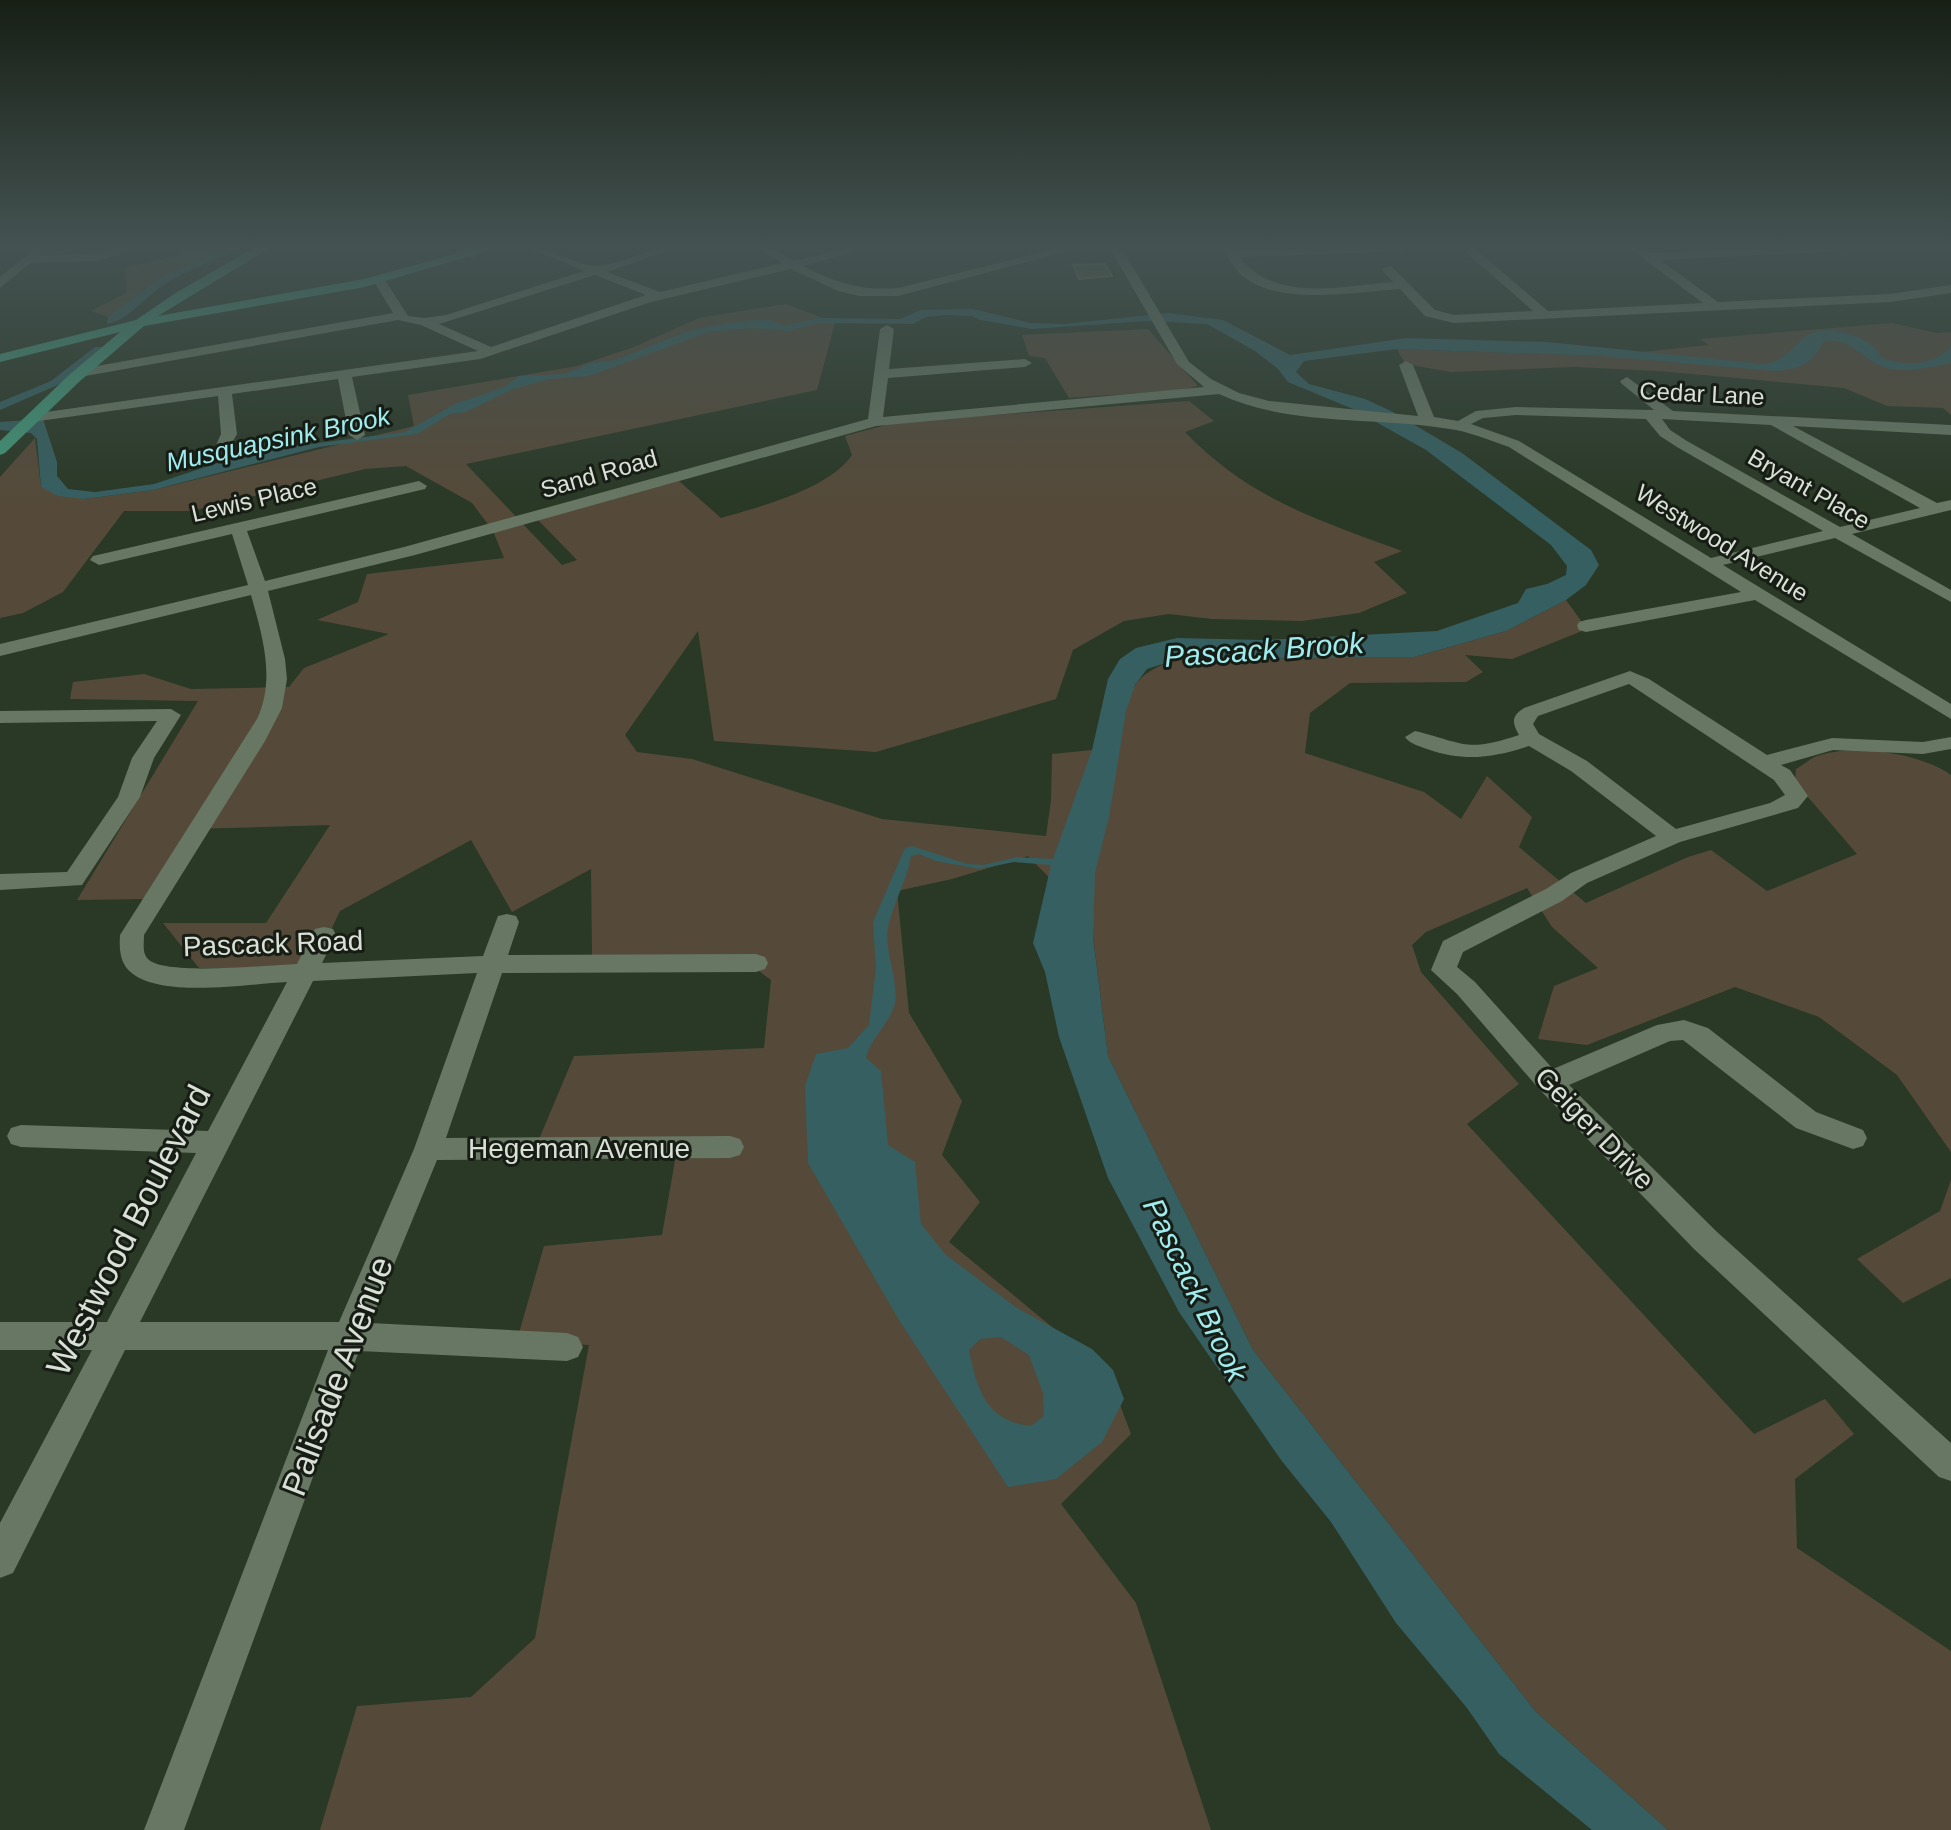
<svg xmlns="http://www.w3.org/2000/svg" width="1951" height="1830" font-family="Arial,sans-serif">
<rect width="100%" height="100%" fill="#2a3826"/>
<g fill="#554a39">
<polygon points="175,247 229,247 159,278 108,317 91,311 126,293 125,268 181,254"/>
<path d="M 786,304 L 835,323 L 817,390 L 466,464 L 562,565 L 577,560 L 538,520 L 679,481 L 721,518 C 759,507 829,489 852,455 L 845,436 L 897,422 L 1189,401 L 1214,421 L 1185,432 C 1251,500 1316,519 1402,551 L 1374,562 L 1407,593 L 1359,613 L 1302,621 L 1212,619 L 1169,614 L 1124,621 L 1073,650 L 1056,699 L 876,752 L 714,741 L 698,631 L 625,735 L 637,752 L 692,759 L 882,819 L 1046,836 L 1051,800 L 1052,754 L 1092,750 L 1121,739 C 1129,693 1128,676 1175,660 L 1414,657 L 1506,631 L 1566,600 L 1587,629 L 1512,659 L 1465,655 L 1483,672 L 1466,682 L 1350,683 L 1310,713 L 1305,753 L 1424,792 L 1461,819 L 1487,776 L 1532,817 L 1519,847 L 1586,903 L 1688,857 L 1711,850 L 1767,891 L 1857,854 L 1795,782 L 1796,769 C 1803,765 1810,759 1817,756 C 1853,743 1921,753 1951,775 L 1951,1152 L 1897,1075 L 1819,1017 L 1735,987 L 1587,1045 L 1538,1039 L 1554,986 L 1598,968 L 1552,927 L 1527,888 L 1426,932 L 1412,945 L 1421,972 L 1519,1084 L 1467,1124 L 1754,1434 L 1825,1399 L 1854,1434 L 1795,1479 L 1797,1548 L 1951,1651 L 1951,1830 L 1668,1830 L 1536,1712 L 1253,1350 L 1108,1056 L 1091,920 L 1028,856 L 952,879 L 897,891 L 909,1013 L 962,1101 L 942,1155 L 980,1202 L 949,1242 L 1108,1373 L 1131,1434 L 1061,1504 L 1136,1603 L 1211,1830 L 320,1830 L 357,1706 L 471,1697 L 535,1638 L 589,1345 L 517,1340 L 544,1246 L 662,1235 L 678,1143 L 537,1144 L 574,1056 L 764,1048 L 771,980 L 737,955 L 592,955 L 591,869 L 512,912 L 471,840 L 340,911 L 312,970 L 199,968 L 163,923 L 266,923 L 330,825 L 191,829 L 146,899 L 77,900 L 198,701 L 70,699 L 73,682 L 144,674 L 191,689 L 289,687 L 304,668 L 389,634 L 317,620 L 358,602 L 367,574 L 504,558 L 493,531 L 472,503 L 406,466 L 365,469 L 192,511 L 124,511 L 63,592 L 23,613 L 0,618 L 0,477 L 35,438 L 41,487 L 84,499 L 153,490 L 414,426 L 408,395 L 577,366 L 634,347 L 699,318 Z"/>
<polygon points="1892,323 1937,333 1951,332 1951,415 1943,408 1887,406 1844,388 1659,371 1575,367 1451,372 1405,364 1397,349 1603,356 1709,345 1700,339"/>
<polygon points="1148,329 1198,386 1183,390 1069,398 1045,358 1029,356 1022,335"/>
<polygon points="1951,1180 1951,1278 1903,1303 1857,1259 1940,1211"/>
</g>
<g fill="#365f61" fill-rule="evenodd">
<path d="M 229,247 L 242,247 C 213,262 184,270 158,289 C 140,302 128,320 107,324 L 108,317 L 159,278 Z"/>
<path d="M 973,309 L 1030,323 L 1064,324 L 1168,313 L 1223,320 L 1290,355 L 1406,338 L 1548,342 L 1764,364 C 1791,360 1792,342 1812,333 C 1832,324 1874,338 1881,357 C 1905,367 1933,366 1951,347 L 1951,363 C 1930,367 1902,375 1881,366 C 1860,357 1850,337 1824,341 C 1812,364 1799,370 1775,371 L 1603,356 L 1397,349 L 1304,361 L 1296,372 L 1309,384 L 1365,399 L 1393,412 L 1462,453 L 1591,550 L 1599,565 L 1586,585 L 1566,600 L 1506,631 L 1414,657 L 1175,660 L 1147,669 L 1135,685 L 1126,711 L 1109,817 L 1095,873 L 1093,937 L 1108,1056 L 1253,1350 L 1536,1712 L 1668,1830 L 1592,1830 L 1499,1754 L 1467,1708 L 1396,1623 L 1331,1522 L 1281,1460 L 1179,1312 L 1108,1178 L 1059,1037 L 1045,972 L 1033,943 L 1051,865 L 1014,862 L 979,869 L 936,861 L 919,854 L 911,856 C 907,881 893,903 888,928 C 884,951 899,982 895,1003 C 890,1024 871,1037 866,1058 L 881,1071 L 888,1145 L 915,1162 L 921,1224 L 946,1255 L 1017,1308 L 1092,1349 L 1113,1370 L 1124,1399 L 1102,1442 L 1056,1479 L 1008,1487 L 899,1320 L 808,1163 L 805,1086 L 816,1054 L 848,1048 L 869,1025 L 876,968 L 873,922 L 905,848 L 912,846 L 967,864 L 983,865 L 1017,857 L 1053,859 L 1092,750 L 1108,679 L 1120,659 L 1136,648 L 1177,638 L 1263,640 L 1437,631 L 1518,603 L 1526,589 L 1547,584 L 1566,575 L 1567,566 L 1551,545 L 1426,450 L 1353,409 L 1288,382 L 1278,369 L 1255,351 L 1207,324 L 1147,321 L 1032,329 L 980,320 L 972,316 L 944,315 L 926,317 L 913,324 L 819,323 L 789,331 L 750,328 L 709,332 L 589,376 L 550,379 L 513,389 L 466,412 L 450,414 L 417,434 L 319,447 L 153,490 L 84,499 L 58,496 L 41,487 L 37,439 L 31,433 L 0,430 L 0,422 L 43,419 L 57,462 L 57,476 L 68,489 L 95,492 L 154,484 L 254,451 L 405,432 L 455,404 L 504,387 L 519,376 L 564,374 L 591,363 L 613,361 L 686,332 L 710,326 L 754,320 L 771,320 L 782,326 L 818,318 L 900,319 L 921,310 ZM 1001,1337 L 1029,1355 L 1043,1393 L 1044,1416 L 1031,1426 C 986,1421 977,1390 969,1350 L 980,1339 Z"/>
<polygon points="95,347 106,347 60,384 0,410 0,402 51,381"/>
</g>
<polygon fill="#565739" stroke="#767760" stroke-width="2" points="1105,264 1112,276 1079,279 1073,265"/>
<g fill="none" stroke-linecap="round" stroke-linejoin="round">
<g fill="#677763" fill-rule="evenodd">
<polygon points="37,247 43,251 39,256 98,253 124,247 144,247 98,261 30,263 0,288 0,277"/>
<polygon points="449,247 465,247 478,254 472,258"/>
<path d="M 527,247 C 551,247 582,268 598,266 C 626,263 648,247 677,247 L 607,272 L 660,292 L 782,263 L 756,247 L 771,247 L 794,261 L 852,247 L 873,247 L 803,266 C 835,283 862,291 898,288 L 1063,247 L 1083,247 L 898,296 L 859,296 L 838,291 L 791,269 L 651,302 L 480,359 L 352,377 L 365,435 L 357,440 L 349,435 L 338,379 L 232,394 L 237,434 L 229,448 L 224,450 L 216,445 L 221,434 L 218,396 L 32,422 L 25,418 L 32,414 L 478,351 L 421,325 L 398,320 L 80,377 L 73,373 L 80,369 L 393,313 L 373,280 L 379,276 L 383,277 L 408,316 L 424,318 L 446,315 L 584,271 ZM 595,275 L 646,295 L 491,347 L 439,324 Z"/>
<path d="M 1109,247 L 1121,247 L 1189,362 L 1211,379 L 1239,393 L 1269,401 L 1418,416 L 1399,365 L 1406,361 L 1413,365 L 1434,417 L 1458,421 L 1476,411 L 1516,407 L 1654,410 L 1622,384 L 1620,381 L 1627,377 L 1673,411 L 1951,425 L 1951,435 L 1793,426 L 1937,503 L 1951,500 L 1951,510 L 1852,534 L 1951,590 L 1951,602 L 1835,538 L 1723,565 L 1951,704 L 1951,719 L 1755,600 L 1586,632 L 1579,630 L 1577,626 L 1579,622 L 1586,620 L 1741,592 L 1509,447 C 1489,440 1470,432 1450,429 C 1375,416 1290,427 1219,394 L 876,426 L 415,555 L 268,591 L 285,659 L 287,679 L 282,708 L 265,741 L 144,935 C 144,943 142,953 148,959 C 163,976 270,965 297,964 L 315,929 L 324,927 L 333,929 L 336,935 L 322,963 L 483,956 L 498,916 L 507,914 L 516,916 L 519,922 L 508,955 L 756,954 L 765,957 L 768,963 L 765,969 L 756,972 L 502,973 L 446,1138 L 730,1136 L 740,1139 L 744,1147 L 740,1155 L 730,1158 L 437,1160 L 370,1323 L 567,1333 L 578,1337 L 583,1347 L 578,1357 L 567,1361 L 359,1351 L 184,1830 L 144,1830 L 328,1350 L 125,1350 L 13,1573 L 0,1578 L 0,1523 L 92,1350 L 0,1350 L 0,1322 L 107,1322 L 196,1153 L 21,1147 L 11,1144 L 7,1136 L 11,1128 L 21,1125 L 208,1131 L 287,982 C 248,984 165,998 133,974 C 120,965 119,950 120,935 L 257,719 C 276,679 262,635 251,595 L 0,656 L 0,644 L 248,585 L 232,534 L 99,565 L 90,560 L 93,556 L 419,481 L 427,486 L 425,489 L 247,531 L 265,581 L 404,547 L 868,419 L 880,329 L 887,325 L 894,329 L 889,369 L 1025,359 L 1032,363 L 1025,367 L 888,378 L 883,417 L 1204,387 L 1177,364 ZM 1516,415 L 1646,419 L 1660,436 L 1677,447 L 1823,531 L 1711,558 L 1519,441 L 1471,424 L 1483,418 ZM 1662,419 L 1771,425 L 1920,508 L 1840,527 L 1687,441 L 1670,430 ZM 477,973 L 414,1149 L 339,1322 L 140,1322 L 313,981 Z"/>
<path d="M 1221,247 L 1233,247 L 1235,250 L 1407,247 L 1401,251 L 1240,257 C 1273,303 1344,286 1393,282 L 1381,269 L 1391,266 L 1435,310 L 1454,315 L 1533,311 L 1460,247 L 1473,247 L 1548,311 L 1703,303 L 1628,247 L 1642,247 L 1650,253 L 1848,247 L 1842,251 L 1660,260 L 1718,302 L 1890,294 L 1951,285 L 1951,293 L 1890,302 L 1454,323 L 1425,316 L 1400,289 C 1356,292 1280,306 1244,277 C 1235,270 1228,257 1221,247 Z"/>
<polygon points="1941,247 1951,247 1951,252 1943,249"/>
<path d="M 1630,671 L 1649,679 L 1767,755 L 1832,738 L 1923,742 L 1951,737 L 1951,749 L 1923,754 L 1833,750 L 1781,765 L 1790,770 L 1808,796 L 1798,808 L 1680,842 L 1587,883 L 1562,901 L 1463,952 L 1457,967 L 1475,982 L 1553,1069 L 1657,1025 L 1684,1020 L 1708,1028 L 1816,1112 L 1863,1130 L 1867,1138 L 1863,1146 L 1853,1149 L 1796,1128 L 1683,1040 L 1670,1041 L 1569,1085 L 1716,1231 L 1951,1443 L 1951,1481 L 1939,1477 L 1694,1249 L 1539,1089 L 1457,994 L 1431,970 L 1443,941 L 1546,889 L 1571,873 L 1656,836 L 1571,771 L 1529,746 C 1493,758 1464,762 1427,749 C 1419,746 1410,744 1405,737 L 1415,731 C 1465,743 1465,753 1519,735 C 1512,723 1511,716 1524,708 ZM 1629,684 L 1774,780 L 1785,795 L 1770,803 L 1676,829 L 1587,761 L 1539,734 L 1533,724 L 1538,716 Z"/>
<polygon points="171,709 181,715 154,758 140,797 82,885 0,890 0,874 67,872 118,797 132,758 157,721 0,723 0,711"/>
</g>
<polygon fill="#429779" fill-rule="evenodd" points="256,247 271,247 158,316 364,279 481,247 500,247 365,287 144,326 80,381 5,453 0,455 0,441 69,375 120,332 0,362 0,354 136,320 177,292"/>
</g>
<linearGradient id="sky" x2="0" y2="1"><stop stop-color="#171f15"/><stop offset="0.49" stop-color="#445352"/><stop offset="1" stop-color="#445352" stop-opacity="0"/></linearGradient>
<rect width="1951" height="503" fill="url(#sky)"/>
<g text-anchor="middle" stroke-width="6" stroke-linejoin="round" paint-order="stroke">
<g font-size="24" fill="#d9e1d7" stroke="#171d15">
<text transform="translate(1702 394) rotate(3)" y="8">Cedar Lane</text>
<text transform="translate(599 474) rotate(-16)" y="8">Sand Road</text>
<text transform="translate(1809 489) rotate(30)" y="8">Bryant Place</text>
<text transform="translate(254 500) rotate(-13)" y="8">Lewis Place</text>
<text transform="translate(1722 543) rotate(32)" y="8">Westwood Avenue</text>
</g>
<g font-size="26" font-style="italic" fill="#9fecef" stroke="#171d15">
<text transform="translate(278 439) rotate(-12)" y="9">Musquapsink Brook</text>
</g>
<g font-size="28" fill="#d9e1d7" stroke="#171d15">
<text transform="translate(273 943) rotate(-2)" y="10">Pascack Road</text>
<text transform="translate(1595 1128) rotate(46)" y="10">Geiger Drive</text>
<text x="579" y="1158">Hegeman Avenue</text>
</g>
<g font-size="30" font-style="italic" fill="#9fecef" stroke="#171d15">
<text transform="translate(1264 650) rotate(-4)" y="10">Pascack Brook</text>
<text transform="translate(1195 1290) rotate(64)" y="10">Pascack Brook</text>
</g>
<g font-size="34" fill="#d9e1d7" stroke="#171d15">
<text transform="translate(128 1230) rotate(-63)" y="12">Westwood Boulevard</text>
<text transform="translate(337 1376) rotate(-69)" y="12">Palisade Avenue</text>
</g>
</g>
</svg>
